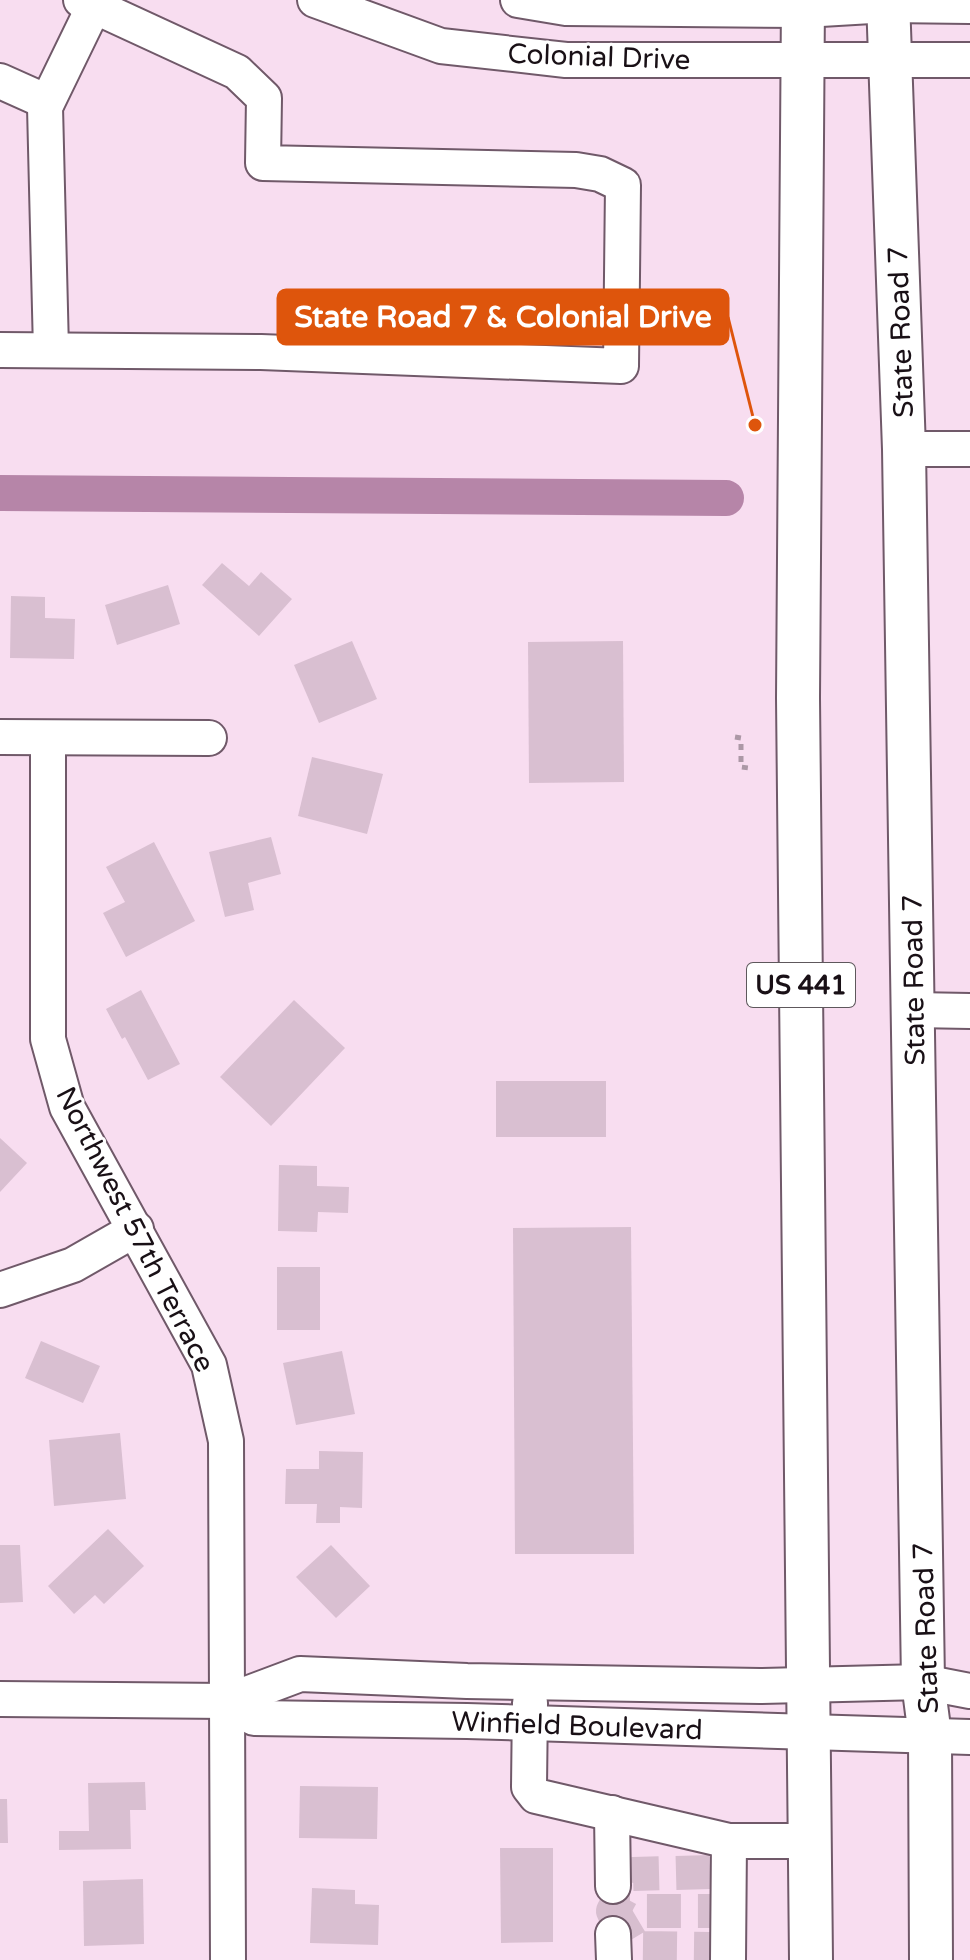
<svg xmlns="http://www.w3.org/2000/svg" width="970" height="1960" font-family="'Varela Round',sans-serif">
<rect width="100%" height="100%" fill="#f8ddf0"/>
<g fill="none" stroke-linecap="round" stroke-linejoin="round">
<polyline stroke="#b685a8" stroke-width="36" points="0,493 726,498"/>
</g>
<g fill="#d9bfd1">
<polygon points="222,563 249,586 261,572 292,599 259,636 202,585"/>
<polygon points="168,585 180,624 117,645 105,605"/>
<polygon points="11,596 45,597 45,618 75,619 74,659 10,658"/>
<polygon points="352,641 377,699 319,723 294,665"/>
<polygon points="623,641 624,782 529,783 528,642"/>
<polygon points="312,757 383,774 367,834 298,816"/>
<polygon points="271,837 281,874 248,883 254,910 225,917 209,852"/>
<polygon points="154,842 195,921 126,957 103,913 125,902 106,867"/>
<polygon points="141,990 180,1064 148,1080 125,1037 122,1039 106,1009"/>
<polygon points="294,1000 345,1048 271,1126 220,1077"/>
<rect x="496" y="1081" width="110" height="56"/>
<polygon points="0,1138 27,1163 0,1192"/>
<polygon points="279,1165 317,1166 317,1186 349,1187 348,1213 318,1212 317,1232 278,1231"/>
<polygon points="631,1227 634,1554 515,1554 513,1228"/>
<rect x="277" y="1267" width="43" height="63"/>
<polygon points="41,1341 100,1366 83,1403 25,1378"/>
<polygon points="342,1351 355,1414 296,1425 283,1363"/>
<polygon points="120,1433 126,1499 54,1506 49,1440"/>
<polygon points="319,1451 363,1452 362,1508 340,1507 340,1523 316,1523 317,1504 285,1504 286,1469 319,1469"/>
<polygon points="108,1529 144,1566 104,1604 95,1595 74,1614 48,1586"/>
<polygon points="0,1545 20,1545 23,1602 0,1603"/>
<polygon points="331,1545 370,1586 336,1618 296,1577"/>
<polygon points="145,1782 146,1810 130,1810 131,1849 59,1850 59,1831 89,1831 88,1783"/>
<polygon points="300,1786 378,1787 377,1839 299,1838"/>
<polygon points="0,1799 7,1799 8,1843 0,1843"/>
<polygon points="500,1848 553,1848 553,1942 501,1943"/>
<polygon points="143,1879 144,1944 84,1946 83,1881"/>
<polygon points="312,1888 355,1890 355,1904 379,1905 378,1945 310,1943"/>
</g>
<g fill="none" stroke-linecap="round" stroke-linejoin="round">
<g stroke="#d7becf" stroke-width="34" stroke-dasharray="34 17" stroke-linecap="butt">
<polyline points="710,1872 633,1874 613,1911 710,1911"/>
<polyline points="613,1911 635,1948 710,1949"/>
</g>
<defs>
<g id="minor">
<polyline points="315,0 441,46 566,60 970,60"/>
<polyline points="518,0 566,8 804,10 888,5 970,6"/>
<polyline points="0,81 47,102"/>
<polyline points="0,350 261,352 621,366 623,185 600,174 576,170 263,163 264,98 237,72 81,0"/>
<polyline points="51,350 45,107 97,0"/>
<polyline points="904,449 970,449"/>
<polyline points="0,737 209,738"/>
<polyline points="48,738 48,1039 67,1107 209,1365 226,1441 228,1960"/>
<polyline points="914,1010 970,1011"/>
<polyline points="0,1290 73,1265 136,1229"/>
<polyline points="0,1699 228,1701 300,1674 467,1681 760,1686 923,1682 970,1691"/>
<polyline points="228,1701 254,1718 467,1721 970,1737"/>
<polyline points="530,1703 529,1787 536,1796 729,1841 728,1960"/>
<polyline points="612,1813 613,1886"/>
<polyline points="729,1841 810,1841"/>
<polyline points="613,1934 614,1960"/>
</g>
<g id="major">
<polyline points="803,0 798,698 811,1960"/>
<polyline points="888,0 904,449 923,1682 930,1736 931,1960"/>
</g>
</defs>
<use href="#minor" stroke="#705969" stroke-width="38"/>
<use href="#major" stroke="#705969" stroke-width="46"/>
<polyline stroke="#ac98a6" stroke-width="5" stroke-dasharray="6 6" stroke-linecap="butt" points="735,737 741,738 741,767 749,768"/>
<use href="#minor" stroke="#fff" stroke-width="34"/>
<use href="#major" stroke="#fff" stroke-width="42"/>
</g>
<g text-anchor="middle" stroke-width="6" stroke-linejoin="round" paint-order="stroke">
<rect fill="#fff" stroke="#5e585c" stroke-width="2" x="747" y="963" width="108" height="44" rx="6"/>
<g font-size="26" font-weight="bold" fill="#191016">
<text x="801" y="994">US 441</text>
</g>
<g font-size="28" fill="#191016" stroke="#fff">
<text transform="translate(599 56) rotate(2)" y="10">Colonial Drive</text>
<text transform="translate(900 332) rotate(-92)" y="10">State Road 7</text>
<text transform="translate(913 980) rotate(-91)" y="10">State Road 7</text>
<text transform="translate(136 1229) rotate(63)" y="10">Northwest 57th Terrace</text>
<text transform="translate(925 1628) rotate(-92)" y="10">State Road 7</text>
<text transform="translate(577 1725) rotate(2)" y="10">Winfield Boulevard</text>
</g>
</g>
<path fill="none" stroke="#de550c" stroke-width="3" d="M755 425L728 317"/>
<circle fill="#de550c" stroke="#fff" stroke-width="3" cx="755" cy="425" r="8"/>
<rect fill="#de550c" stroke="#de550c" stroke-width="3" x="278" y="290" width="450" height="54" rx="8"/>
<g font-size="30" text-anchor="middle" font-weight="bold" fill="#fff">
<text x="503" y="327">State Road 7 &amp; Colonial Drive</text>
</g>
</svg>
